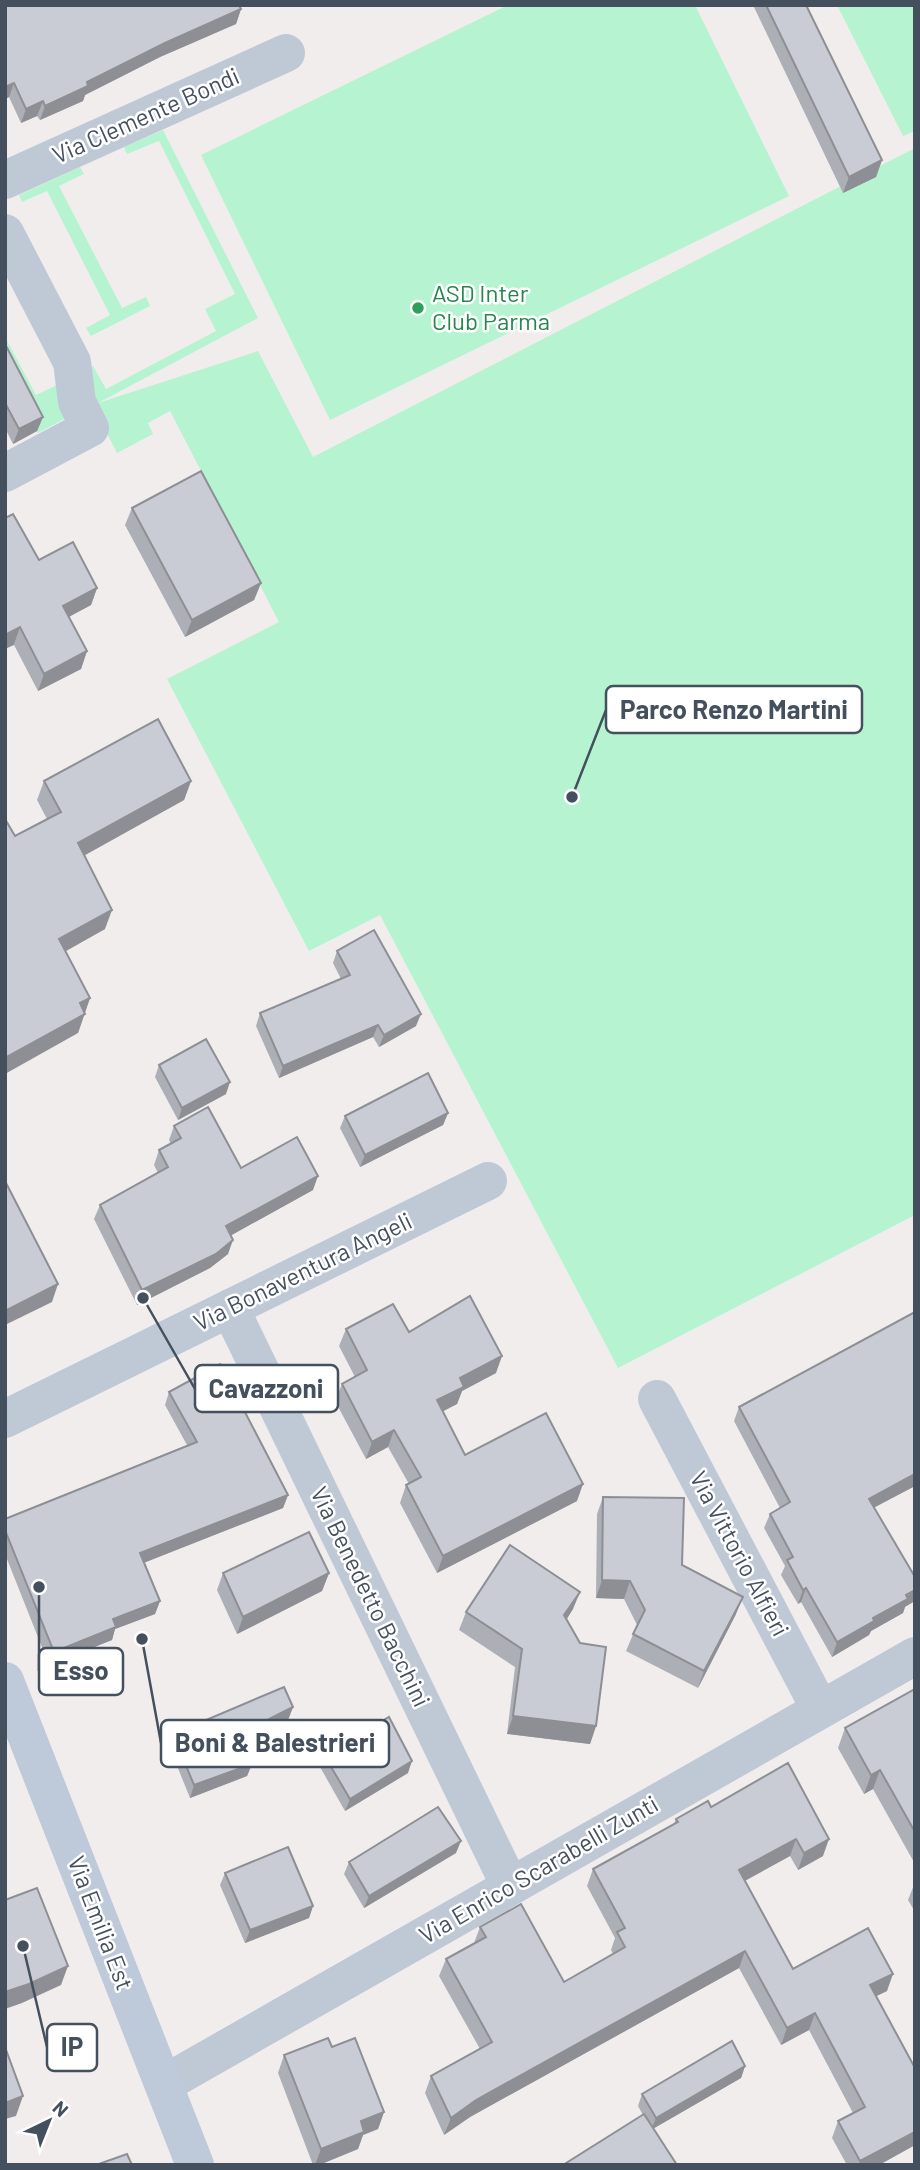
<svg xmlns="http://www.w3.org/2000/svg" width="920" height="2170" font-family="Barlow,sans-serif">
<rect width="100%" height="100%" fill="#f1eded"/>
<g fill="#b6f4d1">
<polygon points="508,5 695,5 789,196 330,420 201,155"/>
<polygon points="837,5 915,5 915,131 903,136"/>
<polygon points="163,130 258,318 98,403 258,351 313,457 915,148 915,1215 618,1368 380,915 309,951 167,679 279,622 170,411 148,423 153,434 117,453 89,398 88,369 93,366 106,389 216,331 205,309 235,294 159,141 127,154 124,147"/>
<polygon points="80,167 84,174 59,186 122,308 146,297 150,306 91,336 86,328 110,315 47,191 22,202 19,195"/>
<polygon points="5,337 36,395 59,384 66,418 38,433 5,369"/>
</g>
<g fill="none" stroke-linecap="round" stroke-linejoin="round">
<g stroke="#bfc9d5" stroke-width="38">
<polyline points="5,180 286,53"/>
<polyline points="5,233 72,362 77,402 90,428 5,473"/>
<polyline points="230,1308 510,1886"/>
<polyline points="657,1399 820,1709"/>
<polyline points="5,1419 488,1181"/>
<polyline points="164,2084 915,1656"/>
</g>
<polyline stroke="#bec9d9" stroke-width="38" points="5,1681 195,2165"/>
</g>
<g fill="#adafb6">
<polygon points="5,5 241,9 236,24 160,57 85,95 83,101 40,120 37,116 21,123 9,97 5,99"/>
<polygon points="753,5 806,5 882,160 876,177 843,193"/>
<polygon points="5,344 43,417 37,431 13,444 5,428"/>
<polygon points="132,508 261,583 254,600 185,637 125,525"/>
<polygon points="39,560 97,588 91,605 69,617 87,651 81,669 38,691 14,645"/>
<polygon points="44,781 191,781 184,800 84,855 105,929 65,951 90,998 78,1033 15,836 47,819 37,800"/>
<polygon points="337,951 416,1026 379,1047 373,1037 279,1078 256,1026 260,1013 341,979 333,963"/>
<polygon points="159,1065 226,1094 178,1120 155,1077"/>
<polygon points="448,1113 443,1125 360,1167 340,1128 345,1116"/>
<polygon points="174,1126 241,1168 313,1190 231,1235 228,1254 210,1268 137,1305 94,1219 100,1205 158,1173 154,1165 159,1150 171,1144 169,1140"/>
<polygon points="915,1312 915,1486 874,1507 905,1607 903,1613 871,1631 869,1635 832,1657 801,1602 798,1604 781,1575 785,1566 764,1528 770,1514 780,1508 734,1421 739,1407"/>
<polygon points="346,1329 409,1332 496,1373 462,1391 457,1404 443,1411 465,1455 577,1501 437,1573 400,1503 406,1485 409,1484 388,1447 366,1459 335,1401 342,1384 355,1377 339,1346"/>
<polygon points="169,1392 288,1495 283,1508 144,1562 160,1601 155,1614 115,1629 112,1640 49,1665 5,1554 5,1519 187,1445 165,1405"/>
<polygon points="603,1497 682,1565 736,1614 698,1688 626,1651 637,1625 624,1599 596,1598 597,1514"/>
<polygon points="223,1573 329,1573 322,1591 237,1634 217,1590"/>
<polygon points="573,1609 566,1619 596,1726 590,1744 507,1734 515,1667 459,1630 466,1612"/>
<polygon points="915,1689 915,1864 873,1789 864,1794 838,1748 845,1728"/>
<polygon points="293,1707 288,1720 243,1742 252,1764 247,1776 190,1798 169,1746 173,1734"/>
<polygon points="324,1755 408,1773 345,1811 320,1767"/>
<polygon points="788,1763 823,1856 798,1870 790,1856 745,1881 793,1969 887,1991 876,1996 915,2068 915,2145 879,2165 847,2165 832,2138 838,2121 853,2113 809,2030 781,2045 739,1968 470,2117 444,2135 425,2093 431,2076 480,2049 439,1976 446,1959 474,1943 480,1927 564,1982 613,1954 611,1950 615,1938 587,1886 593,1869 674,1824 676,1819 711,1807"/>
<polygon points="456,1853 364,1908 344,1874 349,1862"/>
<polygon points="225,1873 313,1906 309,1918 245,1943 220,1885"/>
<polygon points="915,1882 915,1912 908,1900"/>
<polygon points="332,2047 384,2112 378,2129 363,2135 358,2149 319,2165 313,2165 278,2073 284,2055"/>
<polygon points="745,2066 741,2078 654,2128 643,2115 638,2106 642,2094"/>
</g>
<g fill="#8d8f94">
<polygon points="241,9 236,24 160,57 85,95 83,101 40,120 45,106 87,82 165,43"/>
<polygon points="14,83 9,97 5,99 5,87"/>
<polygon points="43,101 37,116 21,123 26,109"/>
<polygon points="882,160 876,177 843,193 849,177"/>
<polygon points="43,417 37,431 13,444 19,429"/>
<polygon points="261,583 254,600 185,637 192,620"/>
<polygon points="97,588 91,605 57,623 63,606"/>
<polygon points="20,627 14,645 5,649 5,635"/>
<polygon points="87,651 81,669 38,691 44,674"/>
<polygon points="191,781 184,800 71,863 78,843"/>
<polygon points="112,910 105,929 52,959 59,939"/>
<polygon points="90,998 78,1033 5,1074 5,1058 80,1003"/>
<polygon points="421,1014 416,1026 379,1047 384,1035"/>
<polygon points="378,1025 373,1037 279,1078 283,1066"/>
<polygon points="230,1082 226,1094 178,1120 182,1108"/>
<polygon points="448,1113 443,1125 360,1167 365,1155"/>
<polygon points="318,1176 313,1190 221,1241 226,1226"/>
<polygon points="233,1240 228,1254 210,1268 137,1305 142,1290"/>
<polygon points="58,1284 52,1302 5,1325 5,1311"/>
<polygon points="502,1356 496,1373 462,1391 457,1404 430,1418 437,1400 460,1378"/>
<polygon points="394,1430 388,1447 366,1459 372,1442"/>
<polygon points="915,1474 915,1486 864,1513 869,1499"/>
<polygon points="583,1484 577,1501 437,1573 443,1556"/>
<polygon points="288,1495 283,1508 136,1566 140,1553"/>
<polygon points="329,1573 322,1591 237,1634 243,1617"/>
<polygon points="602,1580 630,1581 624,1599 596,1598"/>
<polygon points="806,1588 801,1602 798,1604 803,1590"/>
<polygon points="915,1590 915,1601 905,1607 903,1613 871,1631 869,1635 832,1657 837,1642"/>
<polygon points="580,1592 573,1609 558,1633 564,1615"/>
<polygon points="743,1597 736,1614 698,1688 704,1671"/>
<polygon points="160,1601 155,1614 115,1629 112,1640 49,1665 54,1652 113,1619"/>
<polygon points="293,1707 288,1720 235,1747 239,1734"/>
<polygon points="513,1716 596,1726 590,1744 507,1734"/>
<polygon points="412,1761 408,1773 345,1811 350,1799"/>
<polygon points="252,1764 247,1776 190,1798 194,1785"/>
<polygon points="880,1770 873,1789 864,1794 871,1775"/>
<polygon points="796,1839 790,1856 733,1887 739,1870"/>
<polygon points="829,1839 823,1856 798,1870 804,1853"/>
<polygon points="461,1841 456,1853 364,1908 369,1896"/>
<polygon points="313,1906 309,1918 245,1943 250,1930"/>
<polygon points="745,1951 739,1968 470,2117 444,2135 451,2118 476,2100"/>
<polygon points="68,1966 61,1985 22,2003 5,2009 5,1992"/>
<polygon points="893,1974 887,1991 864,2002 870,1985"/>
<polygon points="815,2013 809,2030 781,2045 787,2028"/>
<polygon points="745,2066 741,2078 651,2130 656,2118"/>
<polygon points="23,2096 16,2116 5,2119 5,2103"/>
<polygon points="384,2112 378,2129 363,2135 358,2149 319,2165 315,2165 321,2149 361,2121"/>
<polygon points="915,2132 915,2145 879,2165 859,2165 860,2161"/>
</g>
<g fill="#c9ccd4" stroke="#8d8f94" stroke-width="2">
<polygon points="5,5 239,5 241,9 165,43 87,82 88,86 45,106 43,101 26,109 14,83 5,87"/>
<polygon points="766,5 806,5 882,160 849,177"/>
<polygon points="5,344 43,417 19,429 5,403"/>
<polygon points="201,471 261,583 192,620 132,508"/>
<polygon points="13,514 39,560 73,542 97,588 63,606 87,651 44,674 20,627 5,635 5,518"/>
<polygon points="158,719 191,781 78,843 112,910 59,939 90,998 80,1003 85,1014 5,1058 5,819 15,836 61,812 44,781"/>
<polygon points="374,930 421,1014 384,1035 378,1025 283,1066 260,1013 350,975 337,951"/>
<polygon points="206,1039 230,1082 182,1108 159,1065"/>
<polygon points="428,1073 448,1113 365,1155 345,1116"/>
<polygon points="208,1107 241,1168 297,1137 318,1176 226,1226 233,1240 216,1254 142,1290 100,1205 168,1167 159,1150 181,1138 174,1126"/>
<polygon points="5,1181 58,1284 5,1311"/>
<polygon points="470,1296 502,1356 460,1378 464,1387 437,1400 465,1455 546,1413 583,1484 443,1556 406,1485 421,1477 394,1430 372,1442 342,1384 367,1370 346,1329 393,1304 409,1332"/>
<polygon points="915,1312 915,1474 869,1499 915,1577 915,1590 906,1595 908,1599 873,1618 874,1621 837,1642 806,1588 803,1590 787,1560 793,1557 770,1514 790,1502 739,1407"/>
<polygon points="220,1364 288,1495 140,1553 160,1601 113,1619 116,1627 54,1652 5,1530 5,1519 197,1442 169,1392"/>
<polygon points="603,1497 684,1498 682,1565 743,1597 704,1671 633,1634 645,1610 630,1581 602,1580"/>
<polygon points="309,1532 329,1573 243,1617 223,1573"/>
<polygon points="510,1545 580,1592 564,1615 580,1643 606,1647 596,1726 513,1716 522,1649 466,1612"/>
<polygon points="284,1687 293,1707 239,1734 252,1764 194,1785 173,1734"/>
<polygon points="915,1689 915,1832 880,1770 871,1775 845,1728"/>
<polygon points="389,1717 412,1761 350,1799 324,1755"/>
<polygon points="788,1763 829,1839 804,1853 796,1839 739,1870 793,1969 868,1928 893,1974 870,1985 915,2068 915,2132 860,2161 838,2121 865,2107 815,2013 787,2028 745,1951 476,2100 451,2118 431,2076 492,2042 446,1959 486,1937 480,1927 521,1904 564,1982 625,1947 617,1932 625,1928 593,1869 678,1822 676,1819 708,1801 711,1807"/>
<polygon points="438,1807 461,1841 369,1896 349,1862"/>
<polygon points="288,1847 313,1906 250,1930 225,1873"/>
<polygon points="37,1888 68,1966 29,1984 5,1992 5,1900"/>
<polygon points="328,2038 332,2047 355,2038 384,2112 361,2121 364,2132 321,2149 284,2055"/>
<polygon points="732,2041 745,2066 656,2118 642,2094"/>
<polygon points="5,2047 23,2096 5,2103"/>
<polygon points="644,2114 677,2165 563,2165"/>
<polygon points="127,2154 132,2165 96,2165"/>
</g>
<circle fill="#2e9e5b" stroke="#fff" stroke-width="2.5" cx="418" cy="308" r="7"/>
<g text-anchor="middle" stroke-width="5" stroke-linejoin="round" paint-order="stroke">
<g font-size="24" fill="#44505d" stroke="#fff">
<text transform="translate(146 116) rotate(-24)" y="8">Via Clemente Bondi</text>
<text transform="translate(303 1272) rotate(-26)" y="8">Via Bonaventura Angeli</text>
<text transform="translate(739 1554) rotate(62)" y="8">Via Vittorio Alfieri</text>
<text transform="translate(370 1597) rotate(64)" y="8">Via Benedetto Bacchini</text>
<text transform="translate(539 1870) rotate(-30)" y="8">Via Enrico Scarabelli Zunti</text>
<text transform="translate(100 1923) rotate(69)" y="8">Via Emilia Est</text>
</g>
<g font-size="24" fill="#27864d" stroke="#fff" text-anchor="start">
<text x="432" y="302">ASD Inter<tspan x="432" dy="28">Club Parma</tspan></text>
</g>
</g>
<path fill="none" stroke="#44505d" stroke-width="2.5" d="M572 797L606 710M143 1298L195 1389M39 1587L39 1671M142 1639L161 1743M23 1946L47 2047"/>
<g fill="#44505d" stroke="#fff" stroke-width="2.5">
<circle cx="572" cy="797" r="7"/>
<circle cx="143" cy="1298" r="7"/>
<circle cx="39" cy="1587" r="7"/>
<circle cx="142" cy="1639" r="7"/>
<circle cx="23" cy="1946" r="7"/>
</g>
<g fill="#fff" stroke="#44505d" stroke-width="2.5">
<rect x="606" y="686" width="256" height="47" rx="7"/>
<rect x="195" y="1365" width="143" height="47" rx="7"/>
<rect x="39" y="1648" width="84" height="47" rx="7"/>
<rect x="161" y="1720" width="228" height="47" rx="7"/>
<rect x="47" y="2024" width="50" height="47" rx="7"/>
</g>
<g font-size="26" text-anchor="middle" font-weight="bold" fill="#44505d">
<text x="734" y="719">Parco Renzo Martini</text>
<text x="266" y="1398">Cavazzoni</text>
<text x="81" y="1680">Esso</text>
<text x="275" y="1752">Boni &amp; Balestrieri</text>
<text x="72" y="2056">IP</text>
</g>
<rect width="920" height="2170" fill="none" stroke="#44505d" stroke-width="14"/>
<g transform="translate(49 2121) rotate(43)" stroke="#ffffff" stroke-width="5" paint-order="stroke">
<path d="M0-5L12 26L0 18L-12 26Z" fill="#44505d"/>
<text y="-10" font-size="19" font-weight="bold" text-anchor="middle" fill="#44505d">N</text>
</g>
</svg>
